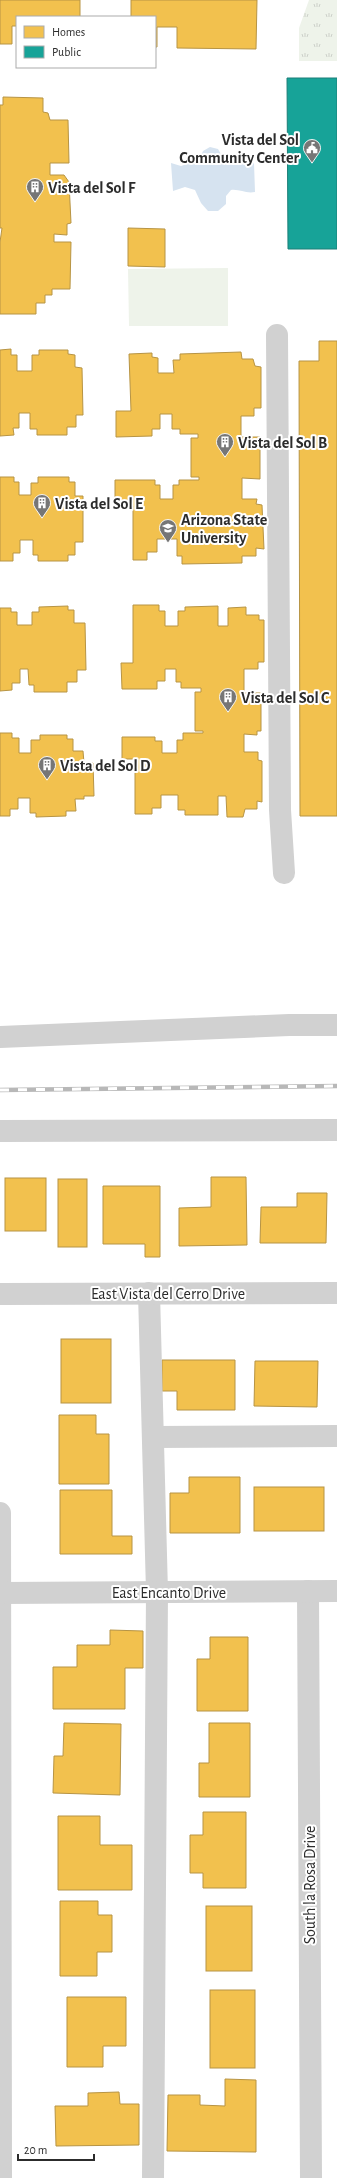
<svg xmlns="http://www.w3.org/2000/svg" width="337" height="2178" font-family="'Alegreya Sans',sans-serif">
<defs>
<pattern id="grass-tufts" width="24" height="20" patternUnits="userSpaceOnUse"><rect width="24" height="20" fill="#eef3ea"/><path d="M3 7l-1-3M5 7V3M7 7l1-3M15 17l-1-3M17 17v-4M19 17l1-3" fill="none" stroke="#ccd0c9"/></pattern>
</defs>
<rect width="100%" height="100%" fill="#fff"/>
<polygon fill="url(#grass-tufts)" points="309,0 337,0 337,61 299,61 299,28"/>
<polygon fill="#eef3ea" points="228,268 228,326 129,326 128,269"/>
<path fill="#d6e3f0" d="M 210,147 L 218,149 C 229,169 234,164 254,163 L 255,192 C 246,194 240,189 231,190 L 226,196 L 226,204 L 218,211 L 208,211 L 201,203 L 195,190 L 185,187 L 173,191 L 171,163 L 181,166 L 199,160 L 203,151 Z"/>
<g fill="#f2c14e" stroke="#b79444">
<polygon points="0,0 80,0 80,17 17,17 17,26 12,26 12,44 0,44"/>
<polygon points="131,0 257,0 256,49 177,48 177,27 157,27 157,47 155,47 155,17 131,17"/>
<polygon points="3,97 43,98 43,112 48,113 50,120 68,120 69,163 50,163 50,175 64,175 69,182 71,223 67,224 67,235 54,234 54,242 71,242 70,289 52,289 52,295 45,295 45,303 36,303 36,314 0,314 0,242 2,228 0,228 0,105 3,105"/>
<polygon points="128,228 165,229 165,267 128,266"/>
<polygon points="319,341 337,341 337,816 300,816 299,361 319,361"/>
<polygon points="11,349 11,355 17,355 17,371 32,371 32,355 39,355 39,350 68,350 68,354 75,355 75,367 82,368 83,415 76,415 76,427 67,427 67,435 37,435 37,429 30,429 30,413 19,413 19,428 13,428 14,435 0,436 0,350"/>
<polygon points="241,352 242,359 253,359 255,366 261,367 261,408 254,408 254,416 241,416 241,437 260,437 260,479 242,478 242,499 257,499 256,504 262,505 264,549 256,548 256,556 242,556 242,563 182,564 182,556 177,556 177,539 157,539 157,552 147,552 147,560 133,560 133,506 115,506 115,480 155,480 155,485 160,485 160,499 173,499 173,485 179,485 179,480 199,480 199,477 191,477 191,438 198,438 198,434 180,434 180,429 172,429 172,414 160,414 160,429 152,429 152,436 116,437 116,411 131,411 129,354 152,353 152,357 158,358 158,373 174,373 173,360 180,360 180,354"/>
<polygon points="0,477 14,477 14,482 19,482 19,495 31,495 31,483 38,483 38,477 69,477 69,482 75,482 75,496 83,496 83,542 75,542 75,555 68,555 68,561 38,561 38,555 33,555 33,540 20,540 20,553 13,553 13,561 0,561"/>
<polygon points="133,605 159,605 159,611 165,611 165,626 178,626 178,611 185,611 185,607 218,606 218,626 228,626 228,608 246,607 246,615 259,615 259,620 264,620 264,662 258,662 258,669 244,669 244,693 261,693 261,731 257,731 257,735 244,734 244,752 258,752 258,760 262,761 262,802 257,801 257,809 245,809 243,817 227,817 226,796 218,796 218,815 185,815 185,810 178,810 178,795 161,795 161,808 152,808 152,814 135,814 135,759 122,759 122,737 155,737 155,741 162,741 162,753 177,753 177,740 183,740 183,733 203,733 203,731 195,731 195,692 201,692 201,688 181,688 181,682 176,682 176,669 165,669 165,681 157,681 157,689 122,689 121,663 133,663"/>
<polygon points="68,606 68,610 74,610 74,623 85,623 86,670 77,670 77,682 67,682 67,692 34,692 34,685 29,685 28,669 20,669 20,683 12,683 12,690 0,691 0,608 11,608 11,612 17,612 17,625 32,625 32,612 39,612 39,607"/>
<polygon points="0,733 12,733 12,738 19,738 19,753 31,753 31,740 40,740 40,735 67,735 67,739 73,739 73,751 83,751 84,763 93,763 94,796 84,796 84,799 75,799 76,811 66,811 66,816 36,817 36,813 30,813 30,798 18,798 18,809 10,809 10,816 0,816"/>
<polygon points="211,1177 246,1177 247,1245 179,1246 179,1208 211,1207"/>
<rect x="5" y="1178" width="41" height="53"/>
<rect x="58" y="1179" width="29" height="68"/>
<polygon points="103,1186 160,1186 160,1257 145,1257 145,1244 103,1244"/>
<polygon points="297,1193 327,1193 326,1243 260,1243 261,1207 297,1207"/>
<rect x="61" y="1339" width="50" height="64"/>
<polygon points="162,1360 235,1360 235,1410 177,1410 177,1391 162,1391"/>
<polygon points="255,1361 318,1361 317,1407 254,1406"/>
<polygon points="59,1415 96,1415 96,1434 109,1434 109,1484 59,1484"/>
<polygon points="189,1477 240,1477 240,1533 170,1533 170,1493 189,1493"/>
<rect x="254" y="1487" width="70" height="44"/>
<polygon points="60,1490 112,1490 112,1536 132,1536 132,1554 60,1554"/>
<polygon points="110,1630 143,1631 143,1668 125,1668 125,1709 53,1709 53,1667 77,1667 77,1645 110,1645"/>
<polygon points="210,1637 248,1637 248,1711 197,1711 197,1659 210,1659"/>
<polygon points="64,1723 121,1724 120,1795 53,1793 54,1756 63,1756"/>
<polygon points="209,1723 250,1723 250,1797 199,1797 199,1763 209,1763"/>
<polygon points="203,1812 246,1812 246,1888 203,1888 203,1873 190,1873 190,1835 203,1835"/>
<polygon points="58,1816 100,1816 100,1845 132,1845 132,1890 58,1890"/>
<polygon points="60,1901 98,1901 98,1915 112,1915 112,1952 97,1952 97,1976 60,1976"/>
<rect x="206" y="1906" width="46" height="65"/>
<rect x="210" y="1990" width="45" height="78"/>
<polygon points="67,1997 126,1997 126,2046 103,2046 103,2067 67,2067"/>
<polygon points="225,2079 256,2080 256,2152 167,2151 168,2095 200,2095 200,2105 225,2106"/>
<polygon points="119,2092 120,2104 139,2104 139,2145 56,2146 55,2106 88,2106 88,2093"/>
</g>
<polygon fill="#17a398" stroke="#1d7f78" points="287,78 337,78 337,249 288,249"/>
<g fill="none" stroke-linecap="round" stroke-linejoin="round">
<g stroke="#d1d1d1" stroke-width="22">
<polyline points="277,335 280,810 284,873"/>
<polyline points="0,1037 289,1025 337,1025"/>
<polyline points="0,1131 337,1130"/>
<polyline points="149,1293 157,1592 153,2178"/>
<polyline points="0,1294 337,1293"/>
<polyline points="153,1437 337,1436"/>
<polyline points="0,1513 1,2178"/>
<polyline points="308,1591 311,2178"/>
<polyline points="1,1593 337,1591"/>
</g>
<defs>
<polyline id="rail" points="0,1090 337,1086"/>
</defs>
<use href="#rail" stroke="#b8b8b8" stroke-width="4.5"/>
<use href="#rail" stroke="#fff" stroke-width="3" stroke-dasharray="9" stroke-linecap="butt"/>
</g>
<defs>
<symbol id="civic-pin" viewBox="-11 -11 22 30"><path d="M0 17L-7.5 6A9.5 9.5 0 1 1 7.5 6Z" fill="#767676" stroke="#fff"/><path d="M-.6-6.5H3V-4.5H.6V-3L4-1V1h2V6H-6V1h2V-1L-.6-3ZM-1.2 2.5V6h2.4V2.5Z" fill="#fff"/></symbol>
<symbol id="building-pin" viewBox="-11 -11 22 30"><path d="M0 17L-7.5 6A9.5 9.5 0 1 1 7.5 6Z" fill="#767676" stroke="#fff"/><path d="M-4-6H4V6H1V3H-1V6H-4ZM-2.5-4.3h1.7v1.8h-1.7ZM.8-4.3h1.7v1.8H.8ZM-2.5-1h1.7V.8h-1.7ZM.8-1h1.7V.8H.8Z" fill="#fff"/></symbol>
<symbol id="university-pin" viewBox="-11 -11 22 30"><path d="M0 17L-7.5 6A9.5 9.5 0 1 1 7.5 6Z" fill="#767676" stroke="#fff"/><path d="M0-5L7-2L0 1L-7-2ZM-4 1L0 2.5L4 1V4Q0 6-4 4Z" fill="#fff"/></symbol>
</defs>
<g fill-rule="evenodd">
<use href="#civic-pin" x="302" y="138" width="20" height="27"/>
<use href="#building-pin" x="25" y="177" width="20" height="27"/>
<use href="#building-pin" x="215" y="432" width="20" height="27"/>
<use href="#building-pin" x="32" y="493" width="20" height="27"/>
<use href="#university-pin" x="158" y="518" width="20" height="27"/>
<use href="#building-pin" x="218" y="687" width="20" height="27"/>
<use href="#building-pin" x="37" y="755" width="20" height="27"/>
</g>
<g text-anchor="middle" stroke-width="4" stroke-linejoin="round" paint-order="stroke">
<g font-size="16" font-weight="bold" fill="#2c2c2c" stroke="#fff" text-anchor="start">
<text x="299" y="145" text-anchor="end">Vista del Sol<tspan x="299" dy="18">Community Center</tspan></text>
<text x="48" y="193">Vista del Sol F</text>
<text x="238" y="448">Vista del Sol B</text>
<text x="55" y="509">Vista del Sol E</text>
<text x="181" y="525">Arizona State<tspan x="181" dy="18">University</tspan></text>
<text x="241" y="703">Vista del Sol C</text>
<text x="60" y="771">Vista del Sol D</text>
</g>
<g font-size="16" fill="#2c2c2c" stroke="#fff">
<text x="168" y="1299">East Vista del Cerro Drive</text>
<text x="169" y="1598">East Encanto Drive</text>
<text transform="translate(309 1885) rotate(-90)" y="6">South la Rosa Drive</text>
</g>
</g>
<rect x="16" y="16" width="140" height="52" fill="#ffffff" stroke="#ababab"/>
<rect x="24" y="26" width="20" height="12" fill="#f2c14e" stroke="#ababab"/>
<text x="52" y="36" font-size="12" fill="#2c2c2c">Homes</text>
<rect x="24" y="46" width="20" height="12" fill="#17a398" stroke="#ababab"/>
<text x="52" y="56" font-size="12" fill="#2c2c2c">Public</text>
<path d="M18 2154v6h76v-6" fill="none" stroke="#2c2c2c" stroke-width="2"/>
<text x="24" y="2154" font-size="12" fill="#2c2c2c" stroke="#ffffff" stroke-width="3" paint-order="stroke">20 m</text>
</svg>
